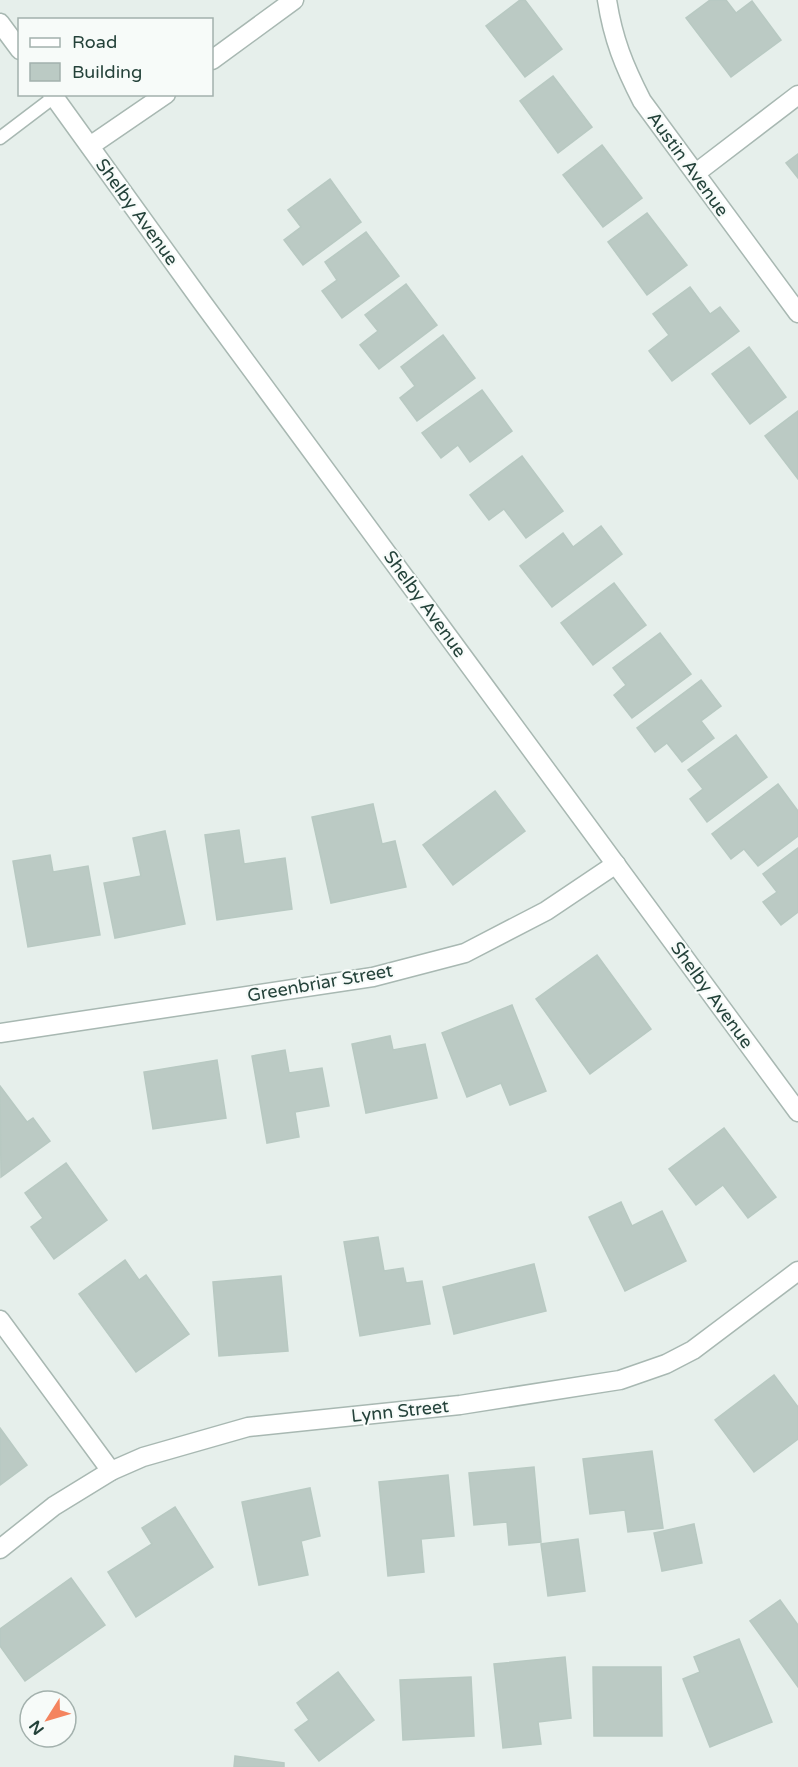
<svg xmlns="http://www.w3.org/2000/svg" width="798" height="1767" font-family="'Varela Round',sans-serif">
<rect width="100%" height="100%" fill="#e6efeb"/>
<g fill="#bbcac4" stroke="#b8c9c2" stroke-width="1.5">
<polygon points="520,0 525,0 562,49 525,77 486,26"/>
<polygon points="710,0 726,0 736,13 752,1 781,40 731,77 686,18"/>
<polygon points="553,76 592,127 558,153 520,101"/>
<polygon points="602,145 642,198 603,227 563,175"/>
<polygon points="798,154 798,178 786,163"/>
<polygon points="330,179 361,222 303,265 284,240 301,227 288,210"/>
<polygon points="647,213 687,265 647,295 608,242"/>
<polygon points="366,232 399,276 342,318 322,291 337,280 325,262"/>
<polygon points="406,284 437,325 379,369 360,345 378,331 365,315"/>
<polygon points="690,287 710,314 720,307 739,331 672,381 649,351 669,335 653,314"/>
<polygon points="443,335 475,378 417,421 400,398 415,386 401,367"/>
<polygon points="749,347 786,397 750,424 712,374"/>
<polygon points="482,390 512,431 470,462 458,445 441,458 422,433"/>
<polygon points="798,411 798,479 765,436"/>
<polygon points="522,456 563,511 526,538 504,509 489,520 470,495"/>
<polygon points="601,526 622,554 552,607 520,566 563,533 573,547"/>
<polygon points="614,583 646,625 593,665 561,623"/>
<polygon points="660,633 691,674 632,718 614,695 626,685 613,668"/>
<polygon points="701,680 721,706 701,721 714,738 682,762 667,743 655,752 637,728"/>
<polygon points="736,735 767,777 707,822 690,799 703,789 688,770"/>
<polygon points="778,784 798,811 798,836 758,866 744,849 731,859 712,834"/>
<polygon points="495,791 525,831 453,885 423,845"/>
<polygon points="373,804 382,844 395,841 406,887 331,903 312,817"/>
<polygon points="239,830 244,864 285,858 292,909 217,920 205,835"/>
<polygon points="165,831 185,924 115,938 104,883 141,876 133,838"/>
<polygon points="798,848 798,912 781,925 763,902 777,892 763,874"/>
<polygon points="50,855 53,872 88,866 100,935 28,947 13,861"/>
<polygon points="597,955 651,1029 590,1074 536,999"/>
<polygon points="512,1005 546,1091 510,1105 501,1083 467,1097 442,1033"/>
<polygon points="390,1036 393,1050 425,1044 437,1098 366,1113 352,1044"/>
<polygon points="285,1050 289,1073 322,1068 329,1106 295,1112 299,1137 267,1143 252,1056"/>
<polygon points="217,1060 226,1118 153,1129 144,1072"/>
<polygon points="0,1086 27,1122 33,1118 50,1141 1,1177"/>
<polygon points="724,1128 776,1197 748,1218 723,1185 696,1205 669,1169"/>
<polygon points="66,1163 107,1220 54,1259 31,1227 43,1218 25,1193"/>
<polygon points="621,1202 632,1226 662,1211 686,1261 625,1291 589,1217"/>
<polygon points="378,1237 384,1271 403,1268 406,1283 422,1281 430,1324 360,1336 344,1242"/>
<polygon points="125,1260 139,1280 146,1275 189,1334 136,1372 79,1294"/>
<polygon points="534,1264 546,1311 454,1334 443,1287"/>
<polygon points="281,1276 288,1351 219,1356 213,1282"/>
<polygon points="774,1375 798,1407 798,1439 754,1472 715,1420"/>
<polygon points="0,1428 27,1465 0,1485"/>
<polygon points="652,1451 663,1528 628,1532 625,1510 590,1514 583,1459"/>
<polygon points="534,1467 541,1542 509,1545 507,1522 474,1525 469,1473"/>
<polygon points="448,1475 454,1536 421,1539 424,1572 388,1576 379,1482"/>
<polygon points="310,1488 320,1536 301,1541 308,1575 259,1585 242,1502"/>
<polygon points="175,1507 213,1567 136,1617 108,1572 152,1544 142,1528"/>
<polygon points="694,1524 702,1563 662,1571 654,1533"/>
<polygon points="578,1539 585,1591 548,1596 541,1544"/>
<polygon points="71,1578 105,1625 25,1681 0,1646 0,1629"/>
<polygon points="780,1600 798,1625 798,1687 750,1621"/>
<polygon points="739,1639 772,1722 710,1747 683,1679 700,1672 694,1657"/>
<polygon points="565,1657 571,1718 538,1722 541,1744 503,1748 494,1664"/>
<polygon points="593,1667 661,1667 662,1736 594,1736"/>
<polygon points="338,1672 374,1720 319,1761 295,1730 309,1720 297,1703"/>
<polygon points="471,1677 474,1736 403,1740 400,1680"/>
<polygon points="235,1756 284,1763 284,1767 234,1767"/>
</g>
<g fill="none" stroke-linecap="round" stroke-linejoin="round">
<defs>
<polyline id="lane" points="0,138 54,97"/>
<g id="street">
<path d="M 607,0 C 613,39 624,66 642,101 L 798,313"/>
<polyline points="0,23 20,50"/>
<polyline points="212,60 294,0"/>
<polyline points="52,94 202,302 798,1112"/>
<polyline points="90,146 166,94"/>
<polyline points="696,173 798,95"/>
<polyline points="0,1033 373,977 465,953 546,911 616,864"/>
<polyline points="0,1320 111,1471"/>
<polyline points="0,1549 54,1506 111,1471 143,1457 248,1427 460,1405 620,1380 666,1364 693,1350 798,1271"/>
</g>
</defs>
<use href="#lane" stroke="#a8b8b2" stroke-width="15"/>
<use href="#street" stroke="#a8b8b2" stroke-width="21"/>
<use href="#lane" stroke="#fff" stroke-width="12"/>
<use href="#street" stroke="#fff" stroke-width="18"/>
</g>
<g text-anchor="middle" stroke-width="4.5" stroke-linejoin="round" paint-order="stroke">
<g font-size="18" fill="#24423a" stroke="#f7fbf9">
<text transform="translate(688 164) rotate(54)" y="6">Austin Avenue</text>
<text transform="translate(137 212) rotate(54)" y="6">Shelby Avenue</text>
<text transform="translate(425 604) rotate(54)" y="6">Shelby Avenue</text>
<text transform="translate(320 983) rotate(-10)" y="6">Greenbriar Street</text>
<text transform="translate(712 995) rotate(54)" y="6">Shelby Avenue</text>
<text transform="translate(400 1411) rotate(-6)" y="6">Lynn Street</text>
</g>
</g>
<rect x="18" y="18" width="195" height="78" fill="#f7fbf9" stroke="#a3b1ad" stroke-width="1.5"/>
<rect x="30" y="38" width="30" height="9" fill="#ffffff" stroke="#a3b1ad" stroke-width="1.5"/>
<text x="72" y="48" font-size="18" fill="#24423a">Road</text>
<rect x="30" y="63" width="30" height="18" fill="#bbcac4" stroke="#a3b1ad" stroke-width="1.5"/>
<text x="72" y="78" font-size="18" fill="#24423a">Building</text>
<g transform="translate(48 1719) rotate(233)"><circle r="28" fill="#f7fbf9" stroke="#a3b1ad" stroke-width="1.5"/>
<path d="M0-4.5L10 22L0 15L-10 22Z" fill="#f4845f"/>
<text y="-9" font-size="16" font-weight="bold" text-anchor="middle" fill="#24423a">N</text>
</g>
</svg>
